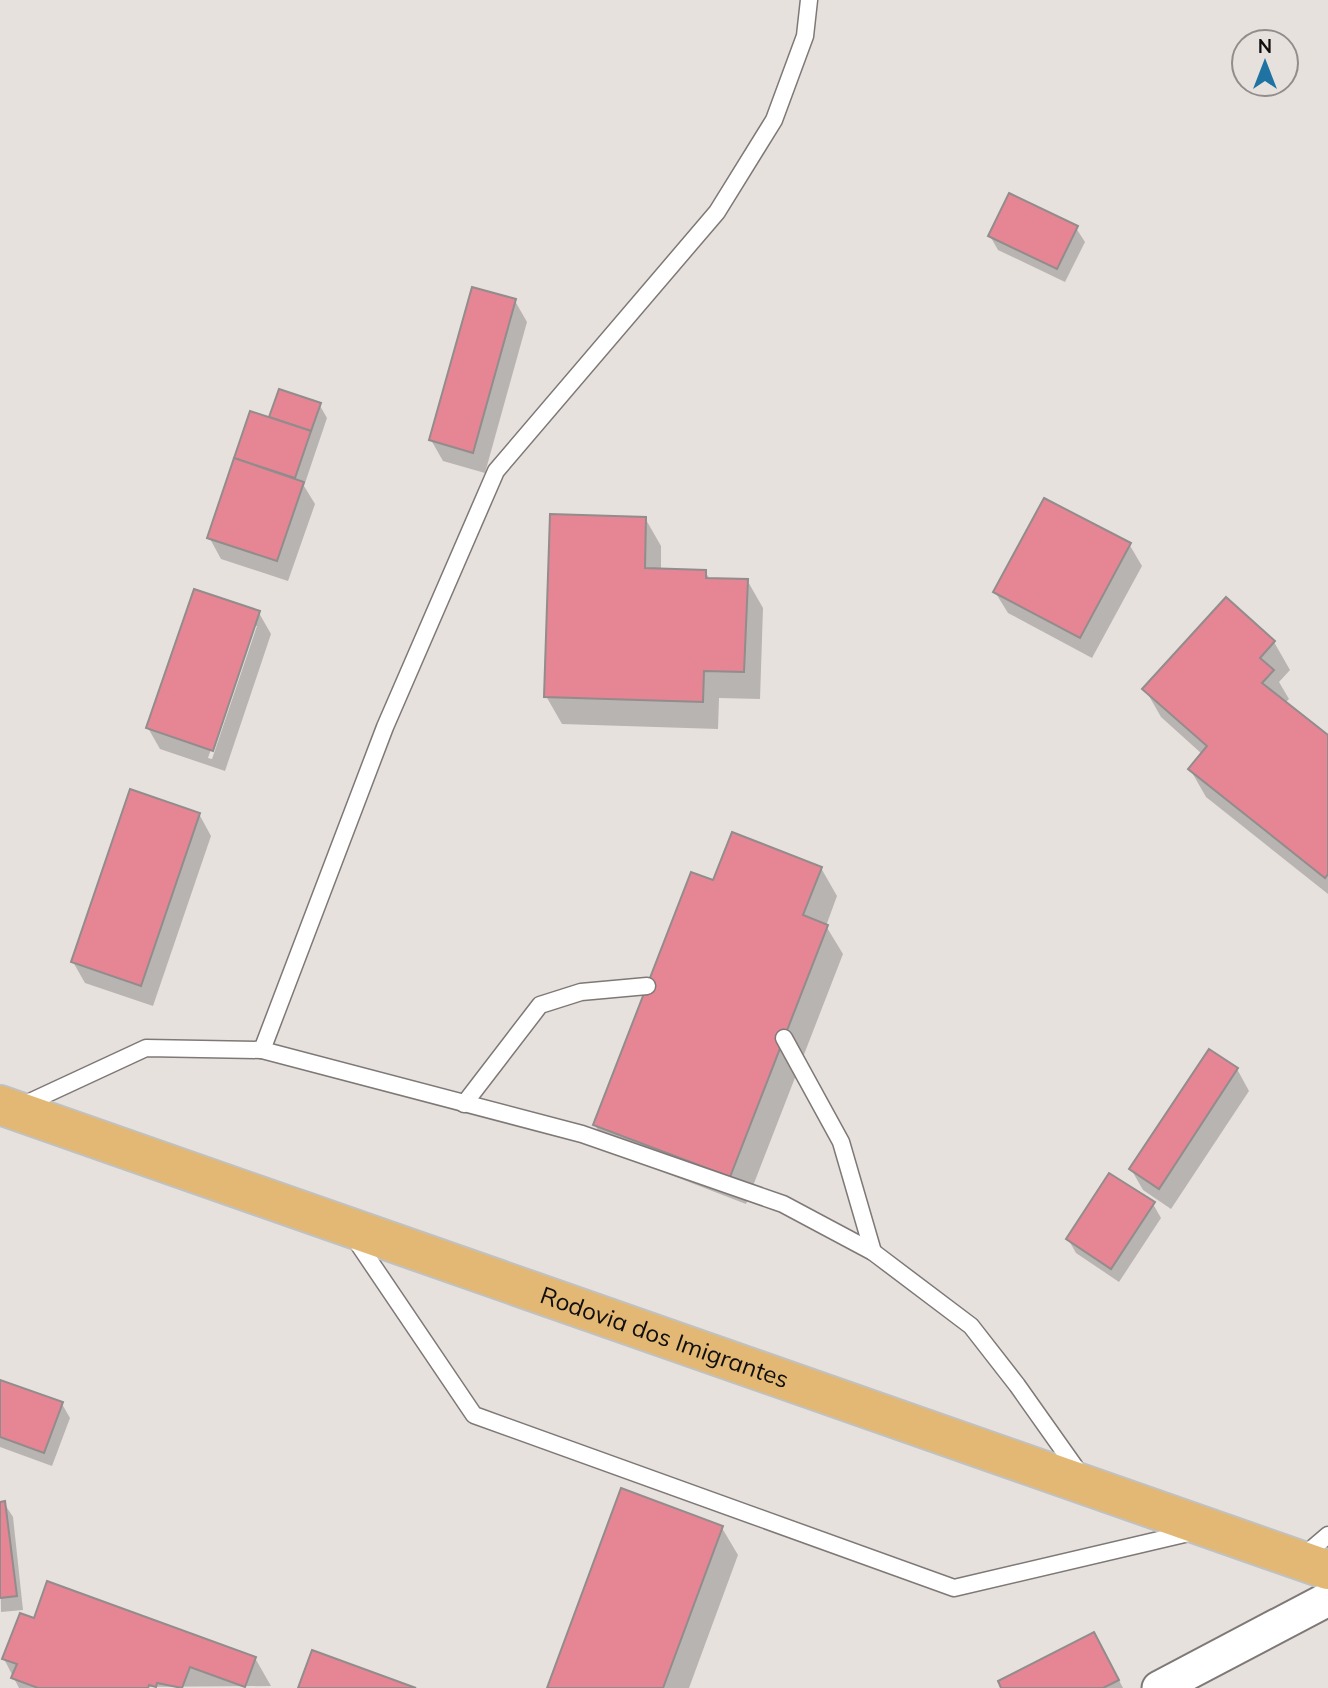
<svg xmlns="http://www.w3.org/2000/svg" width="1328" height="1688" font-family="Mulish,sans-serif">
<rect width="100%" height="100%" fill="#e7e1de"/>
<g fill="#0003" fill-rule="evenodd">
<polygon points="1076,228 1085,242 1065,282 998,250 990,236"/>
<polygon points="515,301 527,322 485,473 443,461 431,440"/>
<polygon points="280,391 319,404 327,418 304,486 315,504 288,581 221,559 209,537 251,413 270,420"/>
<polygon points="645,518 661,546 661,570 705,572 710,579 747,580 763,608 760,699 719,698 718,729 562,724 546,696"/>
<polygon points="1129,544 1142,566 1092,658 1008,613 995,592"/>
<path d="M 259,613 L 271,634 L 225,771 L 160,749 L 148,728 ZM 253,626 L 257,626 L 212,759 L 208,758 Z"/>
<polygon points="1274,642 1290,670 1279,682 1289,699 1285,703 1328,737 1328,894 1206,797 1190,769 1202,754 1161,717 1145,689"/>
<polygon points="199,814 211,836 153,1006 85,983 73,962"/>
<polygon points="821,868 837,896 826,926 843,954 746,1204 611,1152 595,1125"/>
<polygon points="1209,1051 1237,1069 1249,1091 1171,1209 1143,1190 1131,1169"/>
<polygon points="1153,1204 1161,1218 1119,1282 1076,1253 1068,1239"/>
<polygon points="0,1381 62,1404 70,1418 52,1466 0,1447"/>
<polygon points="0,1503 4,1503 13,1517 23,1610 1,1612"/>
<polygon points="722,1528 738,1555 689,1688 549,1688"/>
<polygon points="35,1620 255,1658 271,1686 19,1688 4,1659"/>
<polygon points="1106,1655 1123,1688 1003,1688"/>
</g>
<g fill="#e68694" stroke="#928c8c" stroke-width="2">
<polygon points="1009,193 1078,226 1057,269 988,236"/>
<polygon points="472,287 516,299 473,453 429,440"/>
<polygon points="279,389 321,403 311,431 269,417"/>
<polygon points="250,411 311,431 295,478 234,458"/>
<polygon points="234,458 304,482 277,561 207,538"/>
<polygon points="1044,498 1131,543 1080,638 993,592"/>
<polygon points="550,514 646,517 645,568 706,570 706,578 748,579 744,672 704,671 703,702 544,697"/>
<polygon points="194,589 260,611 213,751 146,728"/>
<polygon points="1226,597 1275,641 1260,658 1274,670 1262,683 1328,735 1328,874 1325,878 1188,769 1207,746 1142,689"/>
<polygon points="130,789 200,813 141,986 71,962"/>
<polygon points="732,832 822,867 803,915 828,925 730,1177 593,1125 691,872 713,880"/>
<polygon points="1209,1049 1238,1068 1159,1189 1129,1169"/>
<polygon points="1109,1173 1155,1202 1111,1269 1066,1239"/>
<polygon points="0,1380 63,1402 44,1453 0,1437"/>
<polygon points="621,1488 723,1526 663,1688 547,1688"/>
<polygon points="5,1501 17,1596 0,1598 0,1502"/>
<polygon points="47,1581 256,1657 245,1687 190,1667 182,1688 157,1683 156,1687 149,1685 148,1688 38,1688 11,1678 17,1664 2,1659 20,1613 34,1618"/>
<polygon points="1094,1632 1119,1680 1103,1688 1001,1688 998,1681"/>
<polygon points="312,1650 416,1688 298,1688"/>
</g>
<g fill="none" stroke-linecap="round" stroke-linejoin="round">
<defs>
<g id="service">
<polyline points="784,1038 841,1142 873,1252"/>
<polyline points="262,1050 385,727 496,471 717,212 774,120 805,36 809,0"/>
<polyline points="464,1104 540,1005 581,992 647,986"/>
<polyline points="21,1106 146,1048 262,1050 582,1134 783,1204 873,1252 971,1326 1017,1385 1080,1474"/>
<polyline points="353,1236 474,1415 954,1588 1193,1532"/>
<polyline points="1301,1558 1328,1535"/>
</g>
<polyline id="minor" points="1159,1688 1328,1599"/>
<g id="trunk">
<path id="s1" d="M 0,1105 L 1328,1570"/>
</g>
</defs>
<use href="#service" stroke="#7e7876" stroke-width="19"/>
<use href="#minor" stroke="#7e7876" stroke-width="37"/>
<use href="#trunk" stroke="#c1c1c0" stroke-width="42"/>
<use href="#service" stroke="#fff" stroke-width="16"/>
<use href="#minor" stroke="#fff" stroke-width="33"/>
<use href="#trunk" stroke="#e2b874" stroke-width="38"/>
</g>
<g text-anchor="middle" stroke-width="6" stroke-linejoin="round" paint-order="stroke">
<g font-size="24" fill="#110f0e" stroke="#e7e1de">
<text dy="8" stroke="none"><textPath href="#s1" startOffset="704">Rodovia dos Imigrantes</textPath></text>
</g>
</g>
<g transform="translate(1265 63)"><circle r="33" fill="#e7e1de" stroke="#918d8b" stroke-width="2"/>
<path d="M0-5L12 26L0 18L-12 26Z" fill="#1e73a3"/>
<text y="-10" font-size="19" font-weight="bold" text-anchor="middle" fill="#110f0e">N</text>
</g>
</svg>
